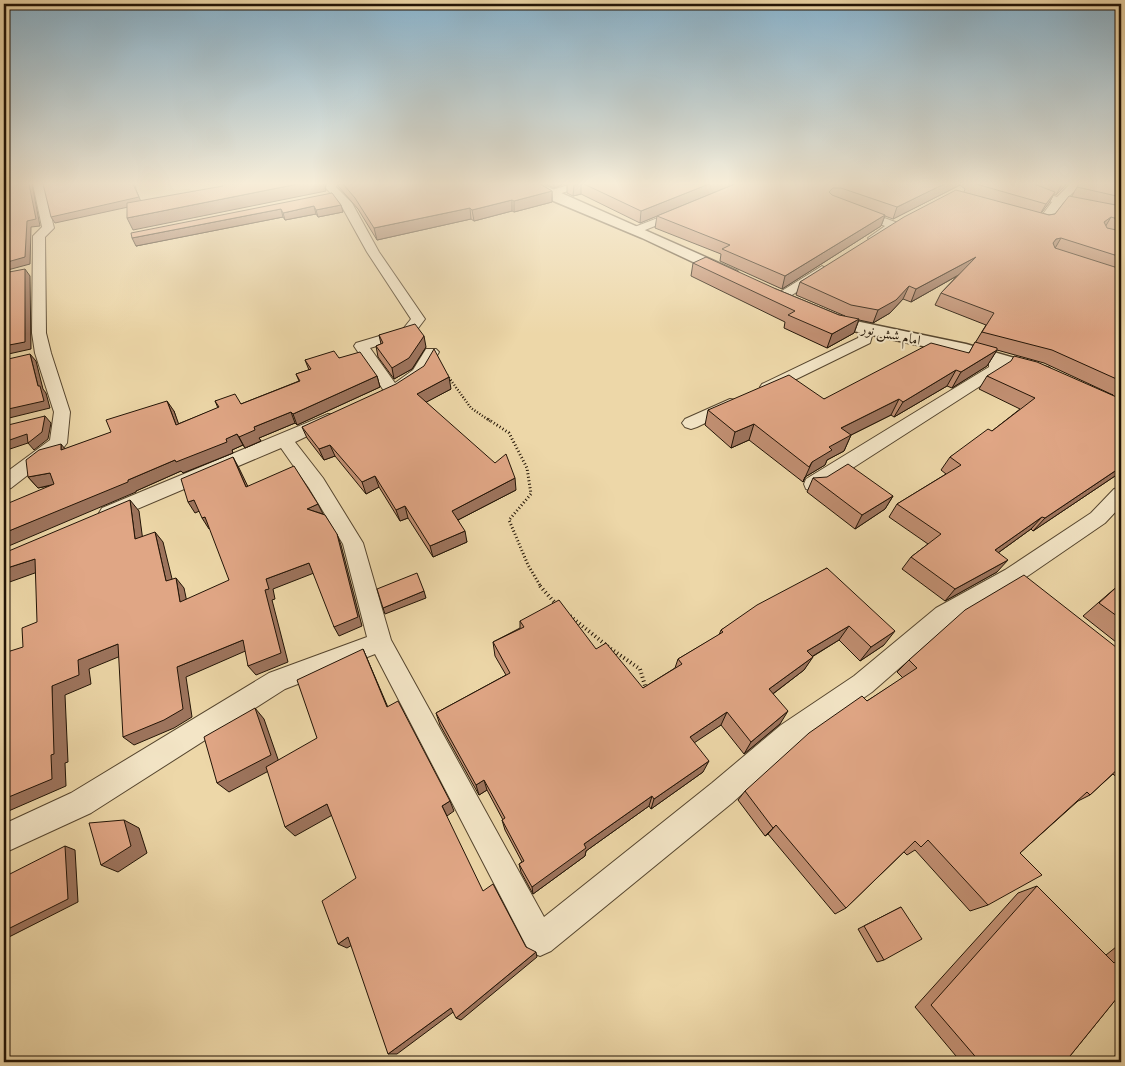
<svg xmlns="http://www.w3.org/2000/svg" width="1125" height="1066" font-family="'Gentium Book Plus',Amiri,serif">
<rect width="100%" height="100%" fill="#edd7a8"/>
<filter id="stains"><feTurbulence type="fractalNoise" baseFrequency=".004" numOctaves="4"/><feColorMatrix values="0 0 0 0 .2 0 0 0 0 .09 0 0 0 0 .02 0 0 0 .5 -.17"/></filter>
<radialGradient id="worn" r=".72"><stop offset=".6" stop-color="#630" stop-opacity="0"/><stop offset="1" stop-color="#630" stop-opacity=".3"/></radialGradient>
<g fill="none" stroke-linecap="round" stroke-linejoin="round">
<defs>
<g id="minor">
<polygon points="33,184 43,184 54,228 45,237 46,333 51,353 70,412 67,443 64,447 11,488 4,490 4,474 50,440 54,412 35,353 32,333 33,236 42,227"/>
<path d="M 327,184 L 337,184 L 336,187 L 352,203 L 379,252 L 425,319 L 413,335 L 370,348 L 395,383 L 413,370 L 426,349 L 436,349 L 439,352 C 430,367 418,392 398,387 L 400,390 L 398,394 L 386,394 L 354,346 L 356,343 L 403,329 L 411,319 L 367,252 L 341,205 L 326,188 Z"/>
<polygon points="572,184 590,184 549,197 544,194 545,192"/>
<polygon points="999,184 1016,184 1057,197 1070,184 1081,184 1063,203 1047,224 1043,225 1022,219 1020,217 1026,214 1040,218 1052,202"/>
<polygon points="857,208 898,223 900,225 878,241 870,241 868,238 885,226 853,213 851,211 853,209"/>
<polygon points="681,209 685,210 687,212 685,214 640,232 636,234 630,230 632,228"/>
<polygon points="822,266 828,270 827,273 784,300 779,301 772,297"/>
<polygon points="867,325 872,326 874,329 870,343 774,390 762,390 760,387 762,384 858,338 862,326"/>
<path d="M 997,354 L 1002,356 C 1006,361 1006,367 1002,372 L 820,489 L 813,491 L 806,489 L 804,484 L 806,479 L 989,367 L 989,359 L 992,356 Z"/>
<polygon points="730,399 736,400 738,404 736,408 697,427 691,429 685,427 682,423 685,419"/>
<polygon points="328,414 334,415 336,419 334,423 295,442 323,478 363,543 391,640 544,917 712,783 781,725 854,676 936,608 1005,570 1091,513 1114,489 1121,487 1121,506 1105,523 1019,582 952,622 872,692 799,743 732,803 551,951 540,956 529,951 375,654 285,689 91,813 4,853 4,824 71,793 269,673 367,637 343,544 309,488 281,448 116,518 109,520 102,518 99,513 102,508"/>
</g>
<g id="tertiary">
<polygon points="524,184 541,184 737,271 739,274 737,277 725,277 642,238 544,197"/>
<polygon points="824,311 846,319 966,344 1049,368 1052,372 1049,376 1042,378 955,353 835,327 818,320 815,316 818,312"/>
</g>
</defs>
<use href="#minor" stroke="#55452e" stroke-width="2"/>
<use href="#tertiary" stroke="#55452e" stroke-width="3"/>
<polyline stroke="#221406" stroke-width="2.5" stroke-dasharray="1 2" stroke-linecap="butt" points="447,375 471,408 490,421"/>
<polyline stroke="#221406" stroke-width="3" stroke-dasharray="1 2.5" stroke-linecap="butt" points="488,419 509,433 527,468 531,494 509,520 528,565 541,587"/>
<g stroke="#221406" stroke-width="4" stroke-dasharray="1 3" stroke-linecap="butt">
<polyline points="540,586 556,604"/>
<polyline points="570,616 611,649 640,669 646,689"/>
</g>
<use href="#minor" fill="#f3e5c6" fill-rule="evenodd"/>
<use href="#tertiary" fill="#f3e5c6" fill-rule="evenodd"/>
</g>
<g fill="#c18f72" stroke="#221406">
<polygon points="338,184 540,184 552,191 552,202 514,212 512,211 474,221 471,219 377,240 358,209 338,186"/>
<polygon points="546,184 564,184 554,188"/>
<polygon points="567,184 1067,184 1056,195 1054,194 1049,203 1041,213 1049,215 1055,214 1072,196 1077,187 1121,184 1121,472 1033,531 1031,529 998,553 997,572 945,601 902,569 911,557 928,544 889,517 897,504 946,474 941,470 950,457 992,431 1020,409 979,389 987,376 1113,395 1044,363 997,350 987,366 952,388 947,386 894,417 891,415 851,435 844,451 827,460 825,465 805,477 803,482 749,440 731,448 705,425 708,410 824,399 969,353 986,325 935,305 941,293 957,276 911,302 903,299 890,313 873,323 859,320 854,333 827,348 784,328 785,322 691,276 693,263 776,289 839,315 845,316 796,295 800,282 964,192 965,189 960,185 893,219 885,216 881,226 782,289 720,261 721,254 655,228 657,216 640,223 581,194 573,196 567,193"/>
<polygon points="332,193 343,212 318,217 316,214 285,220 283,217 136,246"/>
<polygon points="379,335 426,347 412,369 394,379 378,357 376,346 381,344"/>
<polygon points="339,358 377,376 380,387 297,425 295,423 259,438 261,441 245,448 243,445 232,450 233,453 183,473 181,471 136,491 136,492 49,486 38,488 28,477 65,449 174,411 178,424 218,408 215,401 241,404 299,381 296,374 309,370 305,360"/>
<polygon points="451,389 426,402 516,490 458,520 467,542 433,557 408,518 400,521 379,487 366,494 335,456 324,460 307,438 302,427"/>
<polygon points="813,478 893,496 885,509 855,529 807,492"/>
<polygon points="827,568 884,645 860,661 839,640 812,657 804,670 773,694 780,724 744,754 721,725 694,742 703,772 651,809 649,806 586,851 585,856 533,894 521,872 519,864 522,862 505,830 502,820 503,820 487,790 479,795 440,725 436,713 506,675 495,656 493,642 520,628 520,621 596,649 643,688 675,668 678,659 719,635 721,630"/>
<polygon points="1121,583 1121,646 1083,616"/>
<polygon points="1121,651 1121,781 1113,774 1090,795 1078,801 1020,853 988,905 970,911 915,850 907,855 904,852 846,908 835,914 768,834 765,836 738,800 745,791 867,701 903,678 897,672 909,660"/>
<polygon points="1037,886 1106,955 1121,943 1121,993 1070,1056 1075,1062 961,1062 915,1007 1018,893"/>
<polygon points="901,907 884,960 877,962 858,929"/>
<polygon points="1121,1046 1121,1062 1111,1062"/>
</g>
<g fill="#9d745d" stroke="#221406">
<polygon points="29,184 32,184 40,226 31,227 30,264 4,271 4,263 27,221"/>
<polygon points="133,184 135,184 136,190 142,204 55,223 51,217"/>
<polygon points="298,184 326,184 325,187 326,191 133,230 127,218"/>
<polygon points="554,184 564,184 554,188"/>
<polygon points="576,184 581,184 581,194 573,196 574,185"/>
<polygon points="709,184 735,184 640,223 641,211"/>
<polygon points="944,184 960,184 960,185 893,219 897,207"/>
<polygon points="1062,184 1067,184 1056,195"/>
<polygon points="552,191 552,202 514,212 514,201"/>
<polygon points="1055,192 1049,203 1039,216 1046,204"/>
<polygon points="512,200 512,211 474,221 472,210"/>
<polygon points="341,205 343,212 318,217 316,210"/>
<polygon points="314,206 316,214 285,220 283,213"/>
<polygon points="470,208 471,219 377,240 374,228"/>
<polygon points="281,209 283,217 136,246 132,238"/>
<polygon points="885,215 881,226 782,289 785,276"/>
<polygon points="1111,217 1104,229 1104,222"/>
<polygon points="1061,238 1054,250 1053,243 1056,239"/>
<polygon points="976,257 969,269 911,302 916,289"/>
<polygon points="25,269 30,276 31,349 4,355 4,346"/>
<polygon points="909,286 903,299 890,313 873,323 878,310"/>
<polygon points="859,319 854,333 827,348 832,334"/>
<polygon points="424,336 426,347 412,369 394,379 392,368"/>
<polygon points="997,350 987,366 952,388 961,372"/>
<polygon points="30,354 36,361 43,389 46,393 50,408 5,419 4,418 4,410 38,386"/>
<polygon points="956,370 947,386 894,417 903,402"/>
<polygon points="377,376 380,387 297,425 293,414"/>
<polygon points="449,377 451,389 419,406 417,394"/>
<polygon points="899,399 891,415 851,435 844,451 827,460 825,465 805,477 803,482 812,462 829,447 841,428"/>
<polygon points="167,401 174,411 183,436 176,425"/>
<polygon points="291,412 295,423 259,438 261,441 245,448 239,437 254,427"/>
<polygon points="45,416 51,423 48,439 34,450 28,443 4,451 4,442"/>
<polygon points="754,424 749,440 731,448 735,432"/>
<polygon points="237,434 243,445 232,450 233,453 183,473 181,471 136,491 136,492 4,548 4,533 175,460"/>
<polygon points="61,444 70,455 61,450"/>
<polygon points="330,445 335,456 324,460 319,449"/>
<polygon points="233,457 239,468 253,497 246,487"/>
<polygon points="1121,467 1121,472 1033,531 1045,518"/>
<polygon points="50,473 60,483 38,488 28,477"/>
<polygon points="375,476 379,487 366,494 362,482"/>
<polygon points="515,478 516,490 454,522 452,511"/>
<polygon points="893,496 885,509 855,529 862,515"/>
<polygon points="130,500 139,511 144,549 135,539"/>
<polygon points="194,500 202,510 195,513 188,502"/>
<polygon points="318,504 323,514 307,509"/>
<polygon points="405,506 408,518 400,521 396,510"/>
<polygon points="205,517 213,527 209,529 202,518"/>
<polygon points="1042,517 1031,529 984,563 995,550"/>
<polygon points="465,531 467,542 433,557 430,546"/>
<polygon points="155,532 163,542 175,591 166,581"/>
<polygon points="337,534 341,545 362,626 339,636 334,627"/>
<polygon points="35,559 46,569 4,584 4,569"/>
<polygon points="1008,560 997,572 945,601 955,589"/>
<polygon points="309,563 314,573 273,589 275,599 272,600 288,662 256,675 248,666 266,579"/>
<polygon points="176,578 184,588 189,612 180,602"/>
<polygon points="424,591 426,598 385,614 383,608"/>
<polygon points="849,626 839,640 798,665 807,651"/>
<polygon points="895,631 884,645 860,661 871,647"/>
<polygon points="243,640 250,649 186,677 192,717 174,728 134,745 123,737 177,667"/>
<polygon points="118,644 128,653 89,669 91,684 65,695 68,762 65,763 66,786 4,813 4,799 51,755 52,686 78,660"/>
<polygon points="363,649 393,719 387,707"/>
<polygon points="813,657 804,670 762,702 769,689"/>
<polygon points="255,708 264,719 280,765 229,792 217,783"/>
<polygon points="788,711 780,724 744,754 751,742"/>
<polygon points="727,712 721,725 685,749 690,737"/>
<polygon points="709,761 703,772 651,809 654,799"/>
<polygon points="484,780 487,790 479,795 476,785"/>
<polygon points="652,796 649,806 586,851 585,856 533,894 532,887 584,844"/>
<polygon points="450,801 454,811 447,816 442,806"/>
<polygon points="327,804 336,813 295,836 285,827"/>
<polygon points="124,820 139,828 147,853 118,872 101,865"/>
<polygon points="776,825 768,834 765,836"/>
<polygon points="65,846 75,850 78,902 9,937 4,936 4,931"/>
<polygon points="348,937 357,942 347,948 338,944"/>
<polygon points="536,952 537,957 461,1020 456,1018"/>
<polygon points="451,1008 456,1010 397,1054 388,1054"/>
</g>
<g fill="#e0a685" stroke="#221406">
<polygon points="4,184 29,184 36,219 27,221 25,257 4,263"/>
<polygon points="43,184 133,184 139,197 51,217"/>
<polygon points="222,184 298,184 127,218 127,203 223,186"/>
<polygon points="343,184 540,184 552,191 514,201 512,200 472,210 470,208 374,228 355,198"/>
<polygon points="584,184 709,184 641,211"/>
<polygon points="735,184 944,184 897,207 841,188 833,188 829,192 832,195 885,215 785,276 722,249 730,245 657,216"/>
<polygon points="976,184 1034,184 1055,192 1046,204"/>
<polygon points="1079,184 1121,184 1121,197 1077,187"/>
<polygon points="956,190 1049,215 1055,214 1069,196 1121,206 1121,220 1111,217 1104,222 1107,228 1121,231 1121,257 1061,238 1056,239 1053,243 1055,248 1121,269 1121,381 1052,350 982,332 994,313 941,293 976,257 916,289 909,286 896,300 878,310 851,305 800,282 904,217"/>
<polygon points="332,193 341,205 316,210 314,206 283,213 281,209 132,238 131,233"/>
<polygon points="706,257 776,289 839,315 859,319 832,334 788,315 795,311 693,263"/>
<polygon points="25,269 25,342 4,346 4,273"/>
<polygon points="415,324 424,336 409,358 392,368 376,346 383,343 379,335"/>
<polygon points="975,342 997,348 997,350 961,372 956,370 903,402 899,399 841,428 851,435 829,447 832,450 812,462 809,467 754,424 735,432 708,410 789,375 824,399 931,343 969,353"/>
<polygon points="434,349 449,377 417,394 495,463 506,454 515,478 452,511 465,531 430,546 405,506 396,510 375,476 362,482 330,445 319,449 302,427 396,384 424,366"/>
<polygon points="334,351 339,358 360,352 377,376 293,414 291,412 254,427 255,430 239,437 237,434 226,439 227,442 176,462 175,460 128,480 128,482 4,533 4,505 54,484 50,473 28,477 26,460 39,450 61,444 61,450 111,432 106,420 167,401 176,425 219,407 215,401 235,394 241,404 300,381 296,374 311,369 305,360"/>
<polygon points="30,354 38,386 40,386 44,401 4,410 4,360"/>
<polygon points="1014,356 1037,362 1121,399 1121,467 1045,518 1042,517 995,550 1008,560 955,589 911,557 941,534 897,504 961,465 950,457 988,429 992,431 1035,398 987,376 1011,361"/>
<polygon points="45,416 42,432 28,443 27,434 4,442 4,426"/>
<polygon points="233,457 246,487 294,466 318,504 307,509 325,515 337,534 358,617 334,627 309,563 266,579 269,589 265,590 281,653 248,666 243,640 177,667 183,709 164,720 123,737 118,644 78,660 79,675 52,686 54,754 51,755 52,779 4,799 4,653 23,647 22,628 37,622 35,559 4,569 4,553 130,500 135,539 155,532 166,581 176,578 180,602 229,580 205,517 202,518 194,500 188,502 181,479"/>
<polygon points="848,464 893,496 862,515 813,478 827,477"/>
<polygon points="827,568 895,631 871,647 849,626 807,651 813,657 769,689 788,711 751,742 727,712 690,737 709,761 654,799 652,796 584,844 586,848 532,887 519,864 524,861 502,820 505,818 484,780 476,785 436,713 510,673 493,642 524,627 520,621 559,600 596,649 606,643 643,688 682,664 678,659 723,632 721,630 757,605"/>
<polygon points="417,573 424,591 383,608 377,589"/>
<polygon points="1024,575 1121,651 1121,766 1090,795 1087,792 1020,853 1042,875 988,905 928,840 921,847 915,841 846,908 776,825 773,828 745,791 809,733 862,696 867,701 917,668 909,660 965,610"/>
<polygon points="1121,583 1121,619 1099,603"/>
<polygon points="363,649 387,707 398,701 450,801 442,806 483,891 493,884 526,947 536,952 456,1018 451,1008 388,1054 348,937 338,944 322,901 356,878 327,804 285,827 266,767 317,738 297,680"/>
<polygon points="255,708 271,755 217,783 204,737"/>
<polygon points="124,820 131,846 101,865 89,823"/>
<polygon points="65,846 68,899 4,931 4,877"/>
<polygon points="1037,886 1114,963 1121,958 1121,993 1070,1056 1075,1062 980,1062 931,1005"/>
<polygon points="901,907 922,939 884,960 864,926"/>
</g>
<linearGradient id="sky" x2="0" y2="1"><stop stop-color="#89b6d2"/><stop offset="0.55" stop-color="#f7edd8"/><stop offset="1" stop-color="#f7edd8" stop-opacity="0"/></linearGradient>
<rect width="1125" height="334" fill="url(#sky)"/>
<g text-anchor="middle" stroke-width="4" stroke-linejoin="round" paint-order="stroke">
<g font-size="14" fill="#221406" stroke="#f3e5c6">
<text transform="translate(891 334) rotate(12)" y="5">امام شش نور</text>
</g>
</g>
<rect width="1125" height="1066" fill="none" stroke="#edd7a8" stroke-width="20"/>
<rect x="5" y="5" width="1115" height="1056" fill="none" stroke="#221406" stroke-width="2.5"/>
<rect x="10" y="10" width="1105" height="1046" fill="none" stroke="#221406"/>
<rect width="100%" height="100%" filter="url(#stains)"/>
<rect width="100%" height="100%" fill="url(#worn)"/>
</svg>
